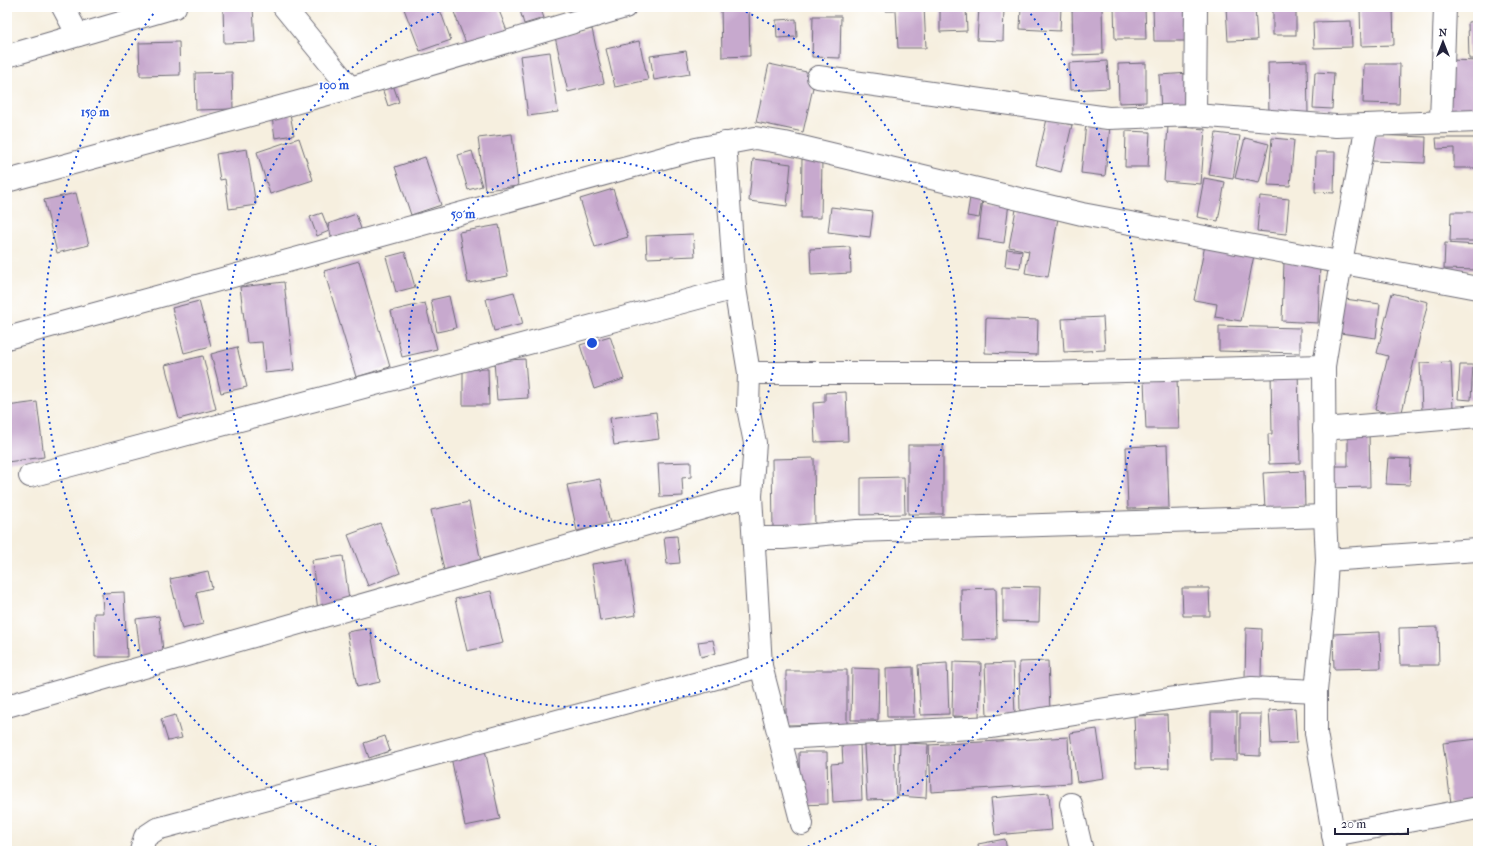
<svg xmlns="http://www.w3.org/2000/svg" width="1485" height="858" font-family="'IM FELL French Canon',serif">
<rect width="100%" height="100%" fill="#fff"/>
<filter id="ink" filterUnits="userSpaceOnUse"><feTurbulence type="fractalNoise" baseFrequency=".025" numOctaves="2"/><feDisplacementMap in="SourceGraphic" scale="8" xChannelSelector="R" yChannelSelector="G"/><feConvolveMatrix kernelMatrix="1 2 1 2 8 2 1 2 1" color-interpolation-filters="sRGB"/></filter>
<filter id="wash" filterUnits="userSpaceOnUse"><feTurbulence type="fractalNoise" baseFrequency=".012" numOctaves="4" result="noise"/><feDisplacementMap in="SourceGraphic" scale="16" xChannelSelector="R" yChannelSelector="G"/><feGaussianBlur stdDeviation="0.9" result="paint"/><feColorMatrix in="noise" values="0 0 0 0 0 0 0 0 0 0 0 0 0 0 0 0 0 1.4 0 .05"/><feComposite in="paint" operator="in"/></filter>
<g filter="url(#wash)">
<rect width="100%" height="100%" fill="#f6efdf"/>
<g id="blocks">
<g fill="#c7a9ce">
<polygon points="223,7 253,7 255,42 224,43"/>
<polygon points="409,7 439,7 451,40 420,51 404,9"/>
<polygon points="452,7 487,7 489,11 498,8 507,31 467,46"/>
<polygon points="519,7 540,7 544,18 524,24"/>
<polygon points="721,7 749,7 750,56 722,57"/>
<polygon points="886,7 924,7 926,48 898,48 896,11 886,11"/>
<polygon points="940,7 966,7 967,31 940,32"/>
<polygon points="979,7 1004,7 1003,41 977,40"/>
<polygon points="1021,7 1061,7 1060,31 1020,29"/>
<polygon points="1072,7 1102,7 1103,54 1073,55"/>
<polygon points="1114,7 1145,7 1146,39 1115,39"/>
<polygon points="1153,7 1188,7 1188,41 1154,41"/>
<polygon points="1226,7 1255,7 1257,40 1228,41"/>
<rect x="1273" y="7" width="23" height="28"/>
<polygon points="1360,8 1393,8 1394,45 1361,46"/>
<polygon points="813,16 841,16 840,58 812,57"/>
<polygon points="796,19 797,37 777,38 776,20"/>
<polygon points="1351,21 1352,47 1314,48 1313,22"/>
<polygon points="1478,21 1478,59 1469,59 1468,22"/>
<polygon points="592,29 604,83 568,92 555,37"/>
<polygon points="639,41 648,80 615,87 606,49"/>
<polygon points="179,42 180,75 140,76 139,43"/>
<polygon points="686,51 690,74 654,80 650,56"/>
<polygon points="550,52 558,112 528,116 520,56"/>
<polygon points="1450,60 1478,61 1478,112 1449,111"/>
<polygon points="1107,61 1109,88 1070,90 1069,63"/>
<polygon points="1307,61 1308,114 1269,115 1268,62"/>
<polygon points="1146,63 1146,102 1119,103 1118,64"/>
<polygon points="769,64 816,74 803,132 756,122"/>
<polygon points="1364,64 1400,64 1399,104 1363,103"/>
<polygon points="232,72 233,109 196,110 195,73"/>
<polygon points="1315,72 1334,73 1332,109 1313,108"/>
<polygon points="1190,73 1192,108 1161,109 1159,75"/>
<polygon points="392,82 399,102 388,106 381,85"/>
<polygon points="290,114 294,135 275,138 272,117"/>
<polygon points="1047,119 1072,125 1061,172 1036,165"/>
<polygon points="1086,123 1110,126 1105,176 1081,173"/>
<polygon points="1168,126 1205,129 1201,184 1164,181"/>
<polygon points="1126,131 1150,132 1148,167 1125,167"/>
<polygon points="1216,133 1240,136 1233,179 1209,175"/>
<polygon points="512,134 518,186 485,190 478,138"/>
<polygon points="1373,135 1426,137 1425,163 1372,161"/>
<polygon points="299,138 313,180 270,194 257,152"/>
<polygon points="1245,138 1269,144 1259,183 1235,178"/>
<polygon points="1272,138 1294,140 1290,186 1268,185"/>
<polygon points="1436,138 1478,138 1478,168 1454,168 1454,148 1437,149"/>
<polygon points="247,149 256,205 229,209 225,179 220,180 216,154"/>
<polygon points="472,151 482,186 468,190 458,155"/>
<polygon points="1316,152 1335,152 1334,193 1315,192"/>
<polygon points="425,157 441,205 411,215 395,167"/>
<polygon points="753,159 791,164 787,206 749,201"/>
<polygon points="802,159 822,159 821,218 801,218"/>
<polygon points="1204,178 1225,182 1218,221 1197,217"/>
<polygon points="613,189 628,237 595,247 580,199"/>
<polygon points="971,192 983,194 979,218 967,216"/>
<polygon points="76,193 89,245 57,253 44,200"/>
<polygon points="1260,196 1289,199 1286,234 1257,231"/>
<polygon points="983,199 1009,203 1004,243 978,239"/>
<polygon points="1017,204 1059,212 1048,277 1025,273 1029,251 1009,247"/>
<polygon points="831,207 873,212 870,237 828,232"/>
<polygon points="1451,212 1478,212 1478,241 1450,241"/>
<polygon points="322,213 329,231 317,236 310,217"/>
<polygon points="356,214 361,229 332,239 328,224"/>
<polygon points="499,225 508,276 468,283 459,232"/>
<polygon points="693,234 695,256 647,258 646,236"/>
<polygon points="1445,243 1478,245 1478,270 1444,269"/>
<polygon points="1205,245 1254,255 1241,321 1215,317 1217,304 1194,300"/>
<polygon points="850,247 851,273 811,275 810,249"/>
<polygon points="1007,249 1022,251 1020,268 1005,266"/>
<polygon points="405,252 415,287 396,292 386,257"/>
<polygon points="359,261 390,367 356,377 324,271"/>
<polygon points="1284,262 1320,264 1318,323 1282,321"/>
<polygon points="284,282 294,370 265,373 262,342 247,343 240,287"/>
<polygon points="514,292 523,324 494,331 486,299"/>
<polygon points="1392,293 1428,302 1401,416 1375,410 1388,356 1377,353"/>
<polygon points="449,296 456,328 437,332 431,300"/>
<polygon points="1338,298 1380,304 1376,338 1333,332"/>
<polygon points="199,301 211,346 184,353 172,308"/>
<polygon points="425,303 437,349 402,357 391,311"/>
<polygon points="1103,317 1105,350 1064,352 1062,319"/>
<polygon points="986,318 1038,320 1037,355 985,353"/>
<polygon points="1219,326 1300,328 1300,353 1219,351"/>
<polygon points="610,336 624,379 594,389 580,345"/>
<polygon points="237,347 247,387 221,393 211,354"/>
<polygon points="203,356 216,409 179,419 165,365"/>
<polygon points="525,359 528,398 497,400 494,361"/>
<polygon points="1451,362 1453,408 1422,410 1420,363"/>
<polygon points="1460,365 1473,365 1471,400 1458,399"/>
<polygon points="463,369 488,369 489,405 463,405"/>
<polygon points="1298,369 1300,463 1269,464 1268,434 1272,434 1271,370"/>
<polygon points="1475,379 1478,379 1478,404 1477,404"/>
<polygon points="1144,380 1177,380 1179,429 1146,429"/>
<polygon points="846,392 848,441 815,442 813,403 825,402 825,393"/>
<polygon points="37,402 44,457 7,462 7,406"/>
<polygon points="656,412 659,439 614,445 610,418"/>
<polygon points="1369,432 1370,487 1328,488 1327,466 1348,466 1348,433"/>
<rect x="908" y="445" width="35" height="69"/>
<polygon points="1167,445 1169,508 1128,509 1126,447"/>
<polygon points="814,458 815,529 773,530 772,459"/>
<polygon points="1388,458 1411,459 1410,485 1386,484"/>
<polygon points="691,462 691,477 682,478 683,496 660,497 658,463"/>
<polygon points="1304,471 1305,507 1265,509 1263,473"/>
<polygon points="904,477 905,514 861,515 861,478"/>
<polygon points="600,479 610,524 577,531 567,485"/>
<polygon points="469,502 481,562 444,570 431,510"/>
<polygon points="380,523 400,573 368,586 348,535"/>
<polygon points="677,536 680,563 667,564 664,537"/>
<polygon points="343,556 350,607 318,611 312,560"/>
<polygon points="627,559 636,615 600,621 592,564"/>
<polygon points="208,571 212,588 196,592 203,624 182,629 170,579"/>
<polygon points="1003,586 1040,587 1039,622 1003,621"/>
<polygon points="996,588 997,639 962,640 961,589"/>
<polygon points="1182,588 1209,588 1210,616 1183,616"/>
<polygon points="491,591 503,643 467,651 455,599"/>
<polygon points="124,592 127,657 95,657 94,613 103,613 102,593"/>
<polygon points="159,616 164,659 141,661 136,619"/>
<polygon points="1438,627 1439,665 1400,665 1399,628"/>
<polygon points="370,628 380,682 357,687 347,632"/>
<polygon points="1246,628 1262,629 1261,678 1245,678"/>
<polygon points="1380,632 1381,668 1334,669 1333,634"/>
<polygon points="713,640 716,653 701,657 698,642"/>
<polygon points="1048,661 1050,712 1020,714 1019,662"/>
<polygon points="953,662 981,663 979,717 952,716"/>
<polygon points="947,663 949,714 921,715 918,665"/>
<polygon points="1013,663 1015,715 987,716 985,664"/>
<polygon points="913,667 914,717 887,717 886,668"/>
<polygon points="852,668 879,669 878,720 851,720"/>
<polygon points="815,670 847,670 847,724 786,725 786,671 815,671"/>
<polygon points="1295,708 1297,743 1271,744 1269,710"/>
<rect x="1211" y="712" width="26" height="48"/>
<polygon points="1240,714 1261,714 1260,756 1240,755"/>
<polygon points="175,715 182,738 168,741 161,719"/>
<polygon points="1167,715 1169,768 1136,769 1134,716"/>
<polygon points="1097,729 1104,778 1077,782 1070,733"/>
<polygon points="385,736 390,751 369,758 364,743"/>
<polygon points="1068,737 1070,783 931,792 929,745"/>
<polygon points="1478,739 1478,799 1451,803 1443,743"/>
<polygon points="900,743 928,744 926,798 898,796"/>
<polygon points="894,744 896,799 867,800 864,745"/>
<polygon points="842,745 860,745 862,800 833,802 831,764 843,763"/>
<polygon points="485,750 500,819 465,826 451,757"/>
<polygon points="799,752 827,752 828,804 800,805"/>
<polygon points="1049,793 1052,830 995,835 991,798"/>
<polygon points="1005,839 1007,851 979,851 978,844"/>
</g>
</g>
</g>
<g filter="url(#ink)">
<use href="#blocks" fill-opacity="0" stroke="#6c6a74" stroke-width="1"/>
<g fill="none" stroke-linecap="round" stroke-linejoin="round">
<defs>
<g id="minor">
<polyline points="63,7 78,35"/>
<polyline points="284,7 350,88"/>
<polyline points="7,56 175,7"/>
<polyline points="818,77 1108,118 1195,115 1336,126 1478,121"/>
<polyline points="1195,115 1196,7"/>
<polyline points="1441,121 1445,7"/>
<polyline points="725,143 735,288 749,373 748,408 755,443 751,496 761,666 802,824"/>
<polyline points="7,181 350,88 625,7"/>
<polyline points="7,338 696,149 755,138 785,143 1082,214 1478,288"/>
<polyline points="749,373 1044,373 1324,366"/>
<polyline points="1324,429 1478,416"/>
<polyline points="30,476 735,288"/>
<polyline points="754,538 783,538 857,531 1325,516"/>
<polyline points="1327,560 1478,550"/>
<polyline points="7,706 721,503 751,496"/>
<polyline points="780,738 992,727 1169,699 1252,688 1316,691"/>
<polyline points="1071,804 1082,851"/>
<polyline points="1333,835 1478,808"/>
<polyline points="141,851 145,837 157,829 761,666"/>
<polyline points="1336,851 1316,733 1316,691 1324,610 1327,560 1325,516 1324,366 1341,262 1367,125"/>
</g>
</defs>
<use href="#minor" stroke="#6c6a74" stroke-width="24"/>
<use href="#minor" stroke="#fff" stroke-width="22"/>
</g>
</g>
<g fill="none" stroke="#1d4ed8" stroke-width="2" stroke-dasharray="2 4">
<circle cx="592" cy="343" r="183"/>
<path d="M735 7A365 365 0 1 1 449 7"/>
<path d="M382 849A548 548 0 0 1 157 9M1027 9A548 548 0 0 1 802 849"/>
</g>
<circle cx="592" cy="343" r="6" fill="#1d4ed8" stroke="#fff" stroke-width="2"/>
<g font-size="12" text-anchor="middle" font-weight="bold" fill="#1d4ed8" stroke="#fff" stroke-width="3" stroke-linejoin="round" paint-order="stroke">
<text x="334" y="89">100 m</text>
<text x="95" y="116">150 m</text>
<text x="463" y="218">50 m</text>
</g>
<rect width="1485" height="858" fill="none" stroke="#fff" stroke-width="24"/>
<g transform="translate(1443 42)" stroke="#ffffff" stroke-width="3" paint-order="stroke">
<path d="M0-3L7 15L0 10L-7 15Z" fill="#22223b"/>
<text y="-6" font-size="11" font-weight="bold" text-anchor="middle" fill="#22223b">N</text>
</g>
<path d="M1335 828v6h73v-6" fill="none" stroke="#22223b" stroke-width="2"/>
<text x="1341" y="828" font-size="12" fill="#22223b" stroke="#ffffff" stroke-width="3" paint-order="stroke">20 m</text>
</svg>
